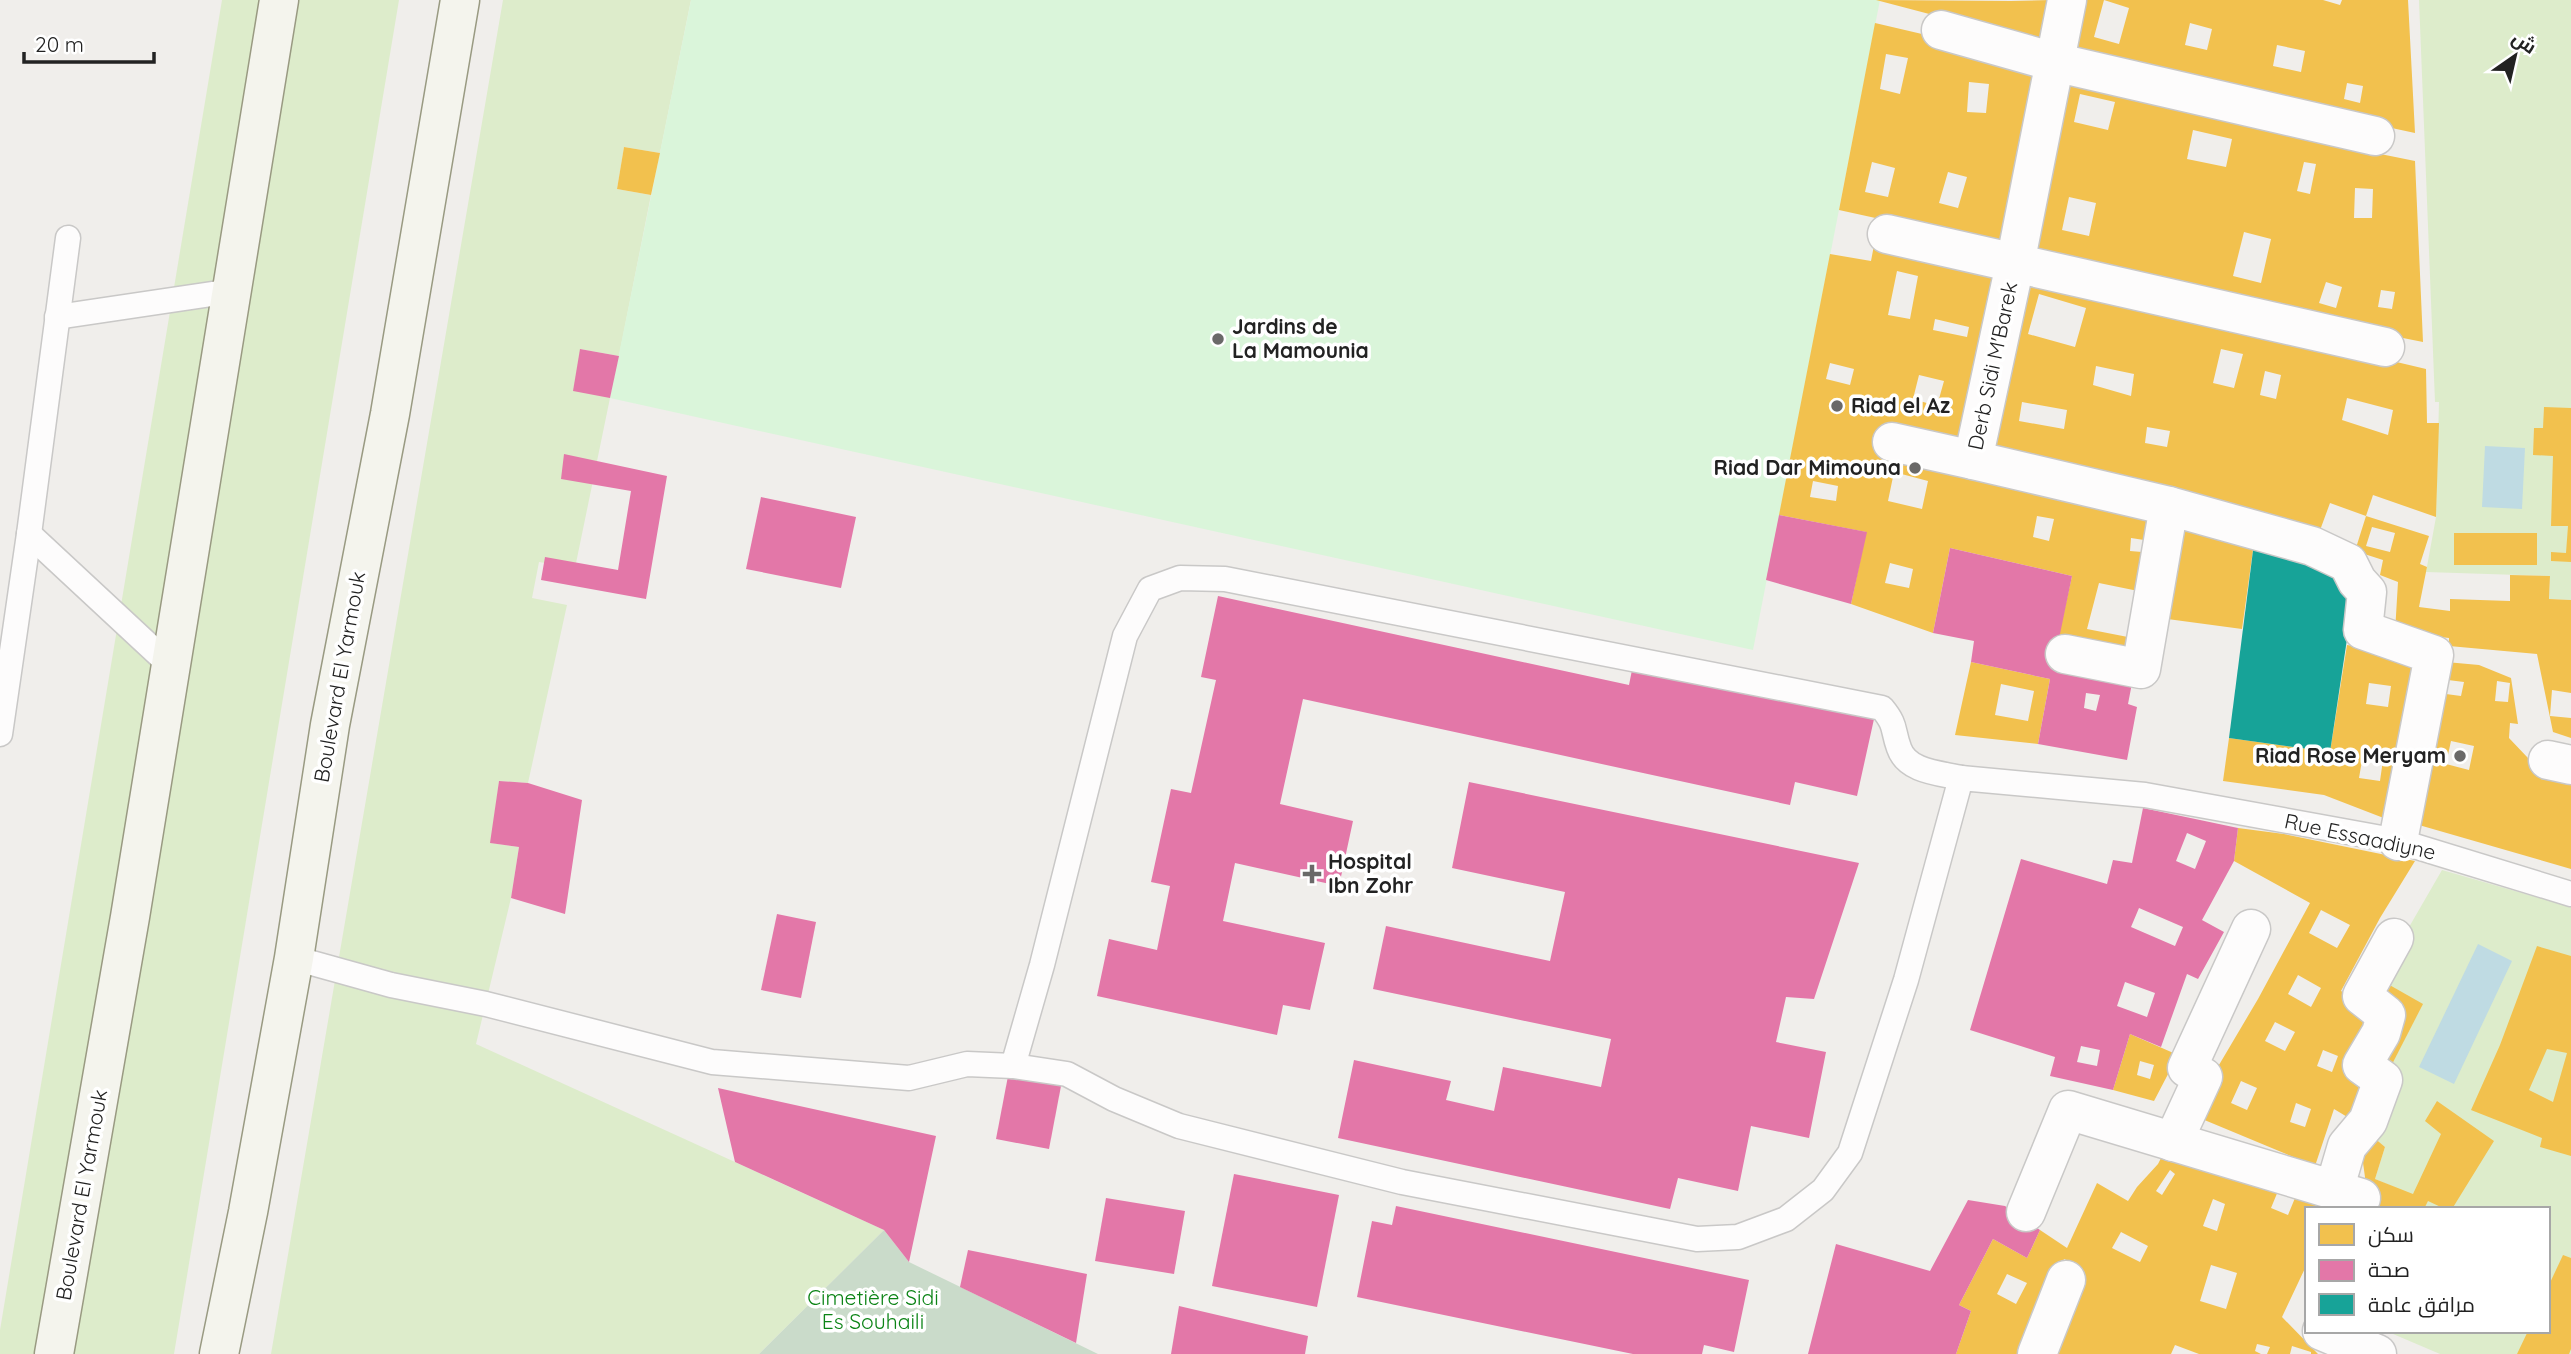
<svg xmlns="http://www.w3.org/2000/svg" width="2571" height="1354" font-family="Quicksand,Cairo,sans-serif">
<rect width="100%" height="100%" fill="#f0eeeb"/>
<g fill="#ddeccb">
<polygon points="222,0 399,0 174,1354 0,1354 0,1330"/>
<polygon points="503,0 691,0 660,153 624,147 617,189 651,195 619,356 580,349 610,398 575,568 539,562 532,598 567,605 528,783 499,781 491,843 519,847 511,898 476,1044 884,1230 759,1354 271,1354"/>
<polygon points="2419,0 2571,0 2571,600 2549,599 2550,576 2426,572 2436,517 2439,402 2435,402"/>
<polygon points="2442,870 2571,907 2571,1354 2440,1354 2386,1331 2548,1331 2548,1209 2424,1209 2427,1201 2375,1179 2385,1147 2372,1136 2379,979"/>
</g>
<polygon fill="#cadbca" points="884,1230 909,1262 1098,1354 759,1354"/>
<polygon fill="#daf5da" points="691,0 1880,0 1753,650 610,398"/>
<g fill="#bfdbe3">
<polygon points="2485,446 2525,448 2522,509 2482,507"/>
<polygon points="2478,944 2512,961 2454,1084 2419,1067"/>
</g>
<g fill="#f2c14e" fill-rule="evenodd">
<polygon points="1876,0 2011,1 2051,0 2040,43"/>
<path d="M 2069,0 L 2323,0 L 2340,5 L 2342,0 L 2408,0 L 2415,133 L 2322,113 L 2059,46 ZM 2104,0 L 2129,8 L 2119,44 L 2094,37 ZM 2190,23 L 2212,29 L 2207,50 L 2185,45 ZM 2277,45 L 2305,51 L 2301,72 L 2273,66 ZM 2347,83 L 2363,86 L 2360,103 L 2344,99 Z"/>
<path d="M 1875,23 L 2037,61 L 2003,246 L 1839,210 ZM 1886,54 L 1908,58 L 1900,94 L 1880,89 ZM 1969,82 L 1989,84 L 1986,113 L 1967,112 ZM 1872,162 L 1895,168 L 1888,197 L 1865,192 ZM 1948,172 L 1967,177 L 1958,208 L 1939,203 Z"/>
<path d="M 2062,70 L 2336,145 L 2415,161 L 2423,342 L 2358,329 L 2022,250 ZM 2080,94 L 2115,102 L 2108,130 L 2074,122 ZM 2193,130 L 2232,139 L 2226,167 L 2187,159 ZM 2304,162 L 2316,164 L 2310,194 L 2297,191 ZM 2355,188 L 2373,189 L 2372,218 L 2354,218 ZM 2069,197 L 2096,203 L 2089,236 L 2062,230 ZM 2244,232 L 2271,239 L 2261,283 L 2233,276 ZM 2326,282 L 2342,287 L 2336,308 L 2319,303 ZM 2381,290 L 2395,292 L 2392,309 L 2378,307 Z"/>
<polygon points="624,147 660,153 651,195 617,189"/>
<path d="M 1875,240 L 1999,275 L 1964,449 L 1877,431 L 1873,446 L 2161,510 L 2148,593 L 2099,583 L 2087,629 L 2138,639 L 2136,658 L 2057,643 L 2072,576 L 1950,548 L 1933,633 L 1851,604 L 1866,532 L 1779,515 L 1830,254 L 1871,261 ZM 1897,271 L 1918,276 L 1910,319 L 1888,315 ZM 1935,319 L 1969,327 L 1967,337 L 1933,330 ZM 1830,363 L 1854,369 L 1850,385 L 1826,379 ZM 1919,375 L 1944,381 L 1937,406 L 1913,399 ZM 1894,472 L 1928,481 L 1922,509 L 1888,501 ZM 1813,481 L 1838,486 L 1836,501 L 1810,497 ZM 2037,516 L 2054,519 L 2049,541 L 2033,537 ZM 2131,538 L 2144,540 L 2142,552 L 2130,551 ZM 1890,563 L 1913,569 L 1909,588 L 1885,583 Z"/>
<path d="M 2017,272 L 2426,369 L 2427,423 L 2439,423 L 2436,517 L 2373,495 L 2366,516 L 2330,503 L 2319,533 L 1982,455 ZM 2039,294 L 2086,308 L 2075,347 L 2028,334 ZM 2221,349 L 2243,354 L 2234,388 L 2213,383 ZM 2096,366 L 2134,374 L 2131,396 L 2093,385 ZM 2265,371 L 2281,375 L 2276,399 L 2260,395 ZM 2347,398 L 2393,410 L 2388,435 L 2342,420 ZM 2022,402 L 2067,410 L 2064,429 L 2019,421 ZM 2147,427 L 2170,431 L 2167,447 L 2145,443 Z"/>
<polygon points="2544,407 2571,408 2571,562 2551,561 2551,552 2566,553 2568,526 2551,526 2553,456 2533,455 2534,428 2543,428"/>
<polygon points="2176,515 2254,543 2242,629 2160,618"/>
<path d="M 2366,516 L 2429,536 L 2420,564 L 2427,567 L 2419,607 L 2450,611 L 2450,599 L 2510,601 L 2510,575 L 2550,576 L 2549,599 L 2571,600 L 2571,693 L 2552,690 L 2550,716 L 2571,718 L 2571,738 L 2553,732 L 2537,654 L 2449,646 L 2449,638 L 2395,632 L 2398,582 L 2380,575 L 2383,560 L 2355,551 ZM 2372,527 L 2395,533 L 2390,552 L 2366,546 Z"/>
<rect x="2454" y="533" width="83" height="32"/>
<path d="M 2347,645 L 2419,656 L 2394,822 L 2324,795 L 2223,781 L 2229,738 L 2330,752 ZM 2369,683 L 2391,686 L 2388,707 L 2366,704 ZM 2364,749 L 2384,753 L 2380,781 L 2359,778 Z"/>
<path d="M 2435,661 L 2479,665 L 2511,678 L 2518,724 L 2510,723 L 2509,738 L 2546,777 L 2571,779 L 2571,869 L 2412,823 ZM 2448,680 L 2464,682 L 2461,696 L 2446,694 ZM 2497,681 L 2510,683 L 2508,702 L 2495,701 ZM 2451,741 L 2474,746 L 2469,770 L 2446,764 Z"/>
<path d="M 1971,662 L 2050,679 L 2038,744 L 1955,735 ZM 2001,684 L 2034,691 L 2028,721 L 1995,715 Z"/>
<path d="M 2238,828 L 2284,834 L 2415,861 L 2380,918 L 2341,991 L 2377,1012 L 2374,1084 L 2354,1121 L 2334,1109 L 2315,1166 L 2190,1114 L 2258,999 L 2310,903 L 2234,861 ZM 2321,910 L 2350,925 L 2337,948 L 2309,933 ZM 2298,975 L 2321,988 L 2311,1007 L 2288,994 ZM 2275,1022 L 2295,1032 L 2285,1051 L 2265,1041 ZM 2323,1050 L 2338,1056 L 2332,1072 L 2317,1066 ZM 2241,1081 L 2257,1088 L 2247,1110 L 2231,1103 ZM 2296,1103 L 2311,1109 L 2305,1127 L 2290,1122 Z"/>
<path d="M 2537,946 L 2571,956 L 2571,1156 L 2540,1147 L 2542,1138 L 2471,1110 L 2500,1045 ZM 2547,1049 L 2567,1053 L 2553,1102 L 2529,1090 Z"/>
<polygon points="2379,979 2423,1004 2387,1074 2369,1065"/>
<path d="M 2130,1034 L 2178,1055 L 2154,1101 L 2113,1090 ZM 2140,1061 L 2154,1065 L 2150,1079 L 2137,1075 Z"/>
<polygon points="2437,1101 2494,1141 2452,1209 2445,1209 2428,1201 2424,1209 2365,1209 2368,1199 2361,1148 2372,1136 2385,1147 2375,1179 2413,1194 2441,1134 2425,1121"/>
<path d="M 2164,1152 L 2267,1184 L 2326,1209 L 2307,1209 L 2307,1264 L 2282,1317 L 2318,1354 L 2311,1354 L 2311,1352 L 2292,1346 L 2290,1354 L 2267,1354 L 2270,1347 L 2257,1344 L 2255,1351 L 2261,1354 L 2199,1354 L 2175,1345 L 2171,1354 L 2049,1354 L 2079,1266 L 2064,1259 L 2026,1354 L 1956,1354 L 1971,1311 L 1959,1305 L 1993,1239 L 2027,1258 L 2040,1230 L 2067,1248 L 2097,1183 L 2128,1201 L 2137,1187 L 2158,1164 ZM 2170,1170 L 2175,1174 L 2162,1195 L 2156,1191 ZM 2278,1191 L 2295,1198 L 2288,1215 L 2271,1208 ZM 2213,1199 L 2225,1204 L 2217,1231 L 2203,1226 ZM 2121,1232 L 2148,1246 L 2140,1262 L 2112,1248 ZM 2211,1265 L 2237,1273 L 2226,1309 L 2200,1301 ZM 2007,1274 L 2027,1283 L 2016,1304 L 1997,1294 Z"/>
<polygon points="2563,1255 2571,1258 2571,1349 2569,1354 2517,1354 2528,1331 2548,1331 2548,1287"/>
</g>
<g fill="#e377a8" fill-rule="evenodd">
<polygon points="580,349 619,356 610,398 573,391"/>
<polygon points="564,454 667,476 646,599 541,580 545,557 618,570 631,491 561,479"/>
<polygon points="761,497 856,517 841,588 746,569"/>
<polygon points="1779,515 1867,532 1851,604 1766,580"/>
<path d="M 1950,548 L 2072,576 L 2054,663 L 2133,678 L 2128,704 L 2137,707 L 2127,760 L 2038,744 L 2050,679 L 1971,662 L 1974,641 L 1933,633 ZM 2086,693 L 2100,695 L 2096,711 L 2084,708 Z"/>
<polygon points="1218,596 1629,685 1633,665 1874,719 1857,796 1795,782 1790,805 1303,699 1280,804 1353,821 1339,886 1235,863 1223,921 1325,943 1310,1010 1283,1005 1277,1035 1097,996 1109,939 1157,950 1170,886 1151,882 1171,789 1191,793 1216,680 1201,677"/>
<polygon points="499,781 528,783 582,800 565,914 511,898 519,847 490,843"/>
<polygon points="1469,782 1859,863 1814,999 1786,997 1776,1042 1826,1052 1809,1138 1751,1126 1738,1191 1678,1178 1670,1209 1338,1138 1354,1060 1451,1081 1446,1100 1494,1111 1503,1067 1601,1087 1611,1039 1373,989 1386,926 1550,961 1565,892 1452,868"/>
<path d="M 2143,808 L 2238,828 L 2234,861 L 2202,920 L 2224,932 L 2198,979 L 2187,974 L 2161,1047 L 2130,1034 L 2113,1090 L 2050,1076 L 2055,1057 L 1970,1030 L 2021,859 L 2107,884 L 2113,860 L 2132,863 ZM 2187,833 L 2206,841 L 2195,869 L 2176,861 ZM 2139,908 L 2183,927 L 2175,946 L 2131,927 ZM 2125,982 L 2155,993 L 2147,1017 L 2117,1006 ZM 2081,1046 L 2100,1050 L 2097,1066 L 2077,1062 Z"/>
<polygon points="777,914 816,922 801,998 761,990"/>
<polygon points="1008,1076 1061,1086 1049,1149 996,1139"/>
<polygon points="718,1088 936,1136 909,1262 884,1230 735,1162"/>
<polygon points="1234,1174 1339,1195 1317,1307 1212,1286"/>
<polygon points="1106,1198 1185,1211 1174,1274 1095,1261"/>
<polygon points="1968,1200 2005,1206 2040,1230 2027,1258 1993,1239 1959,1305 1971,1311 1956,1354 1808,1354 1836,1244 1930,1271"/>
<polygon points="1396,1206 1749,1280 1734,1352 1704,1345 1702,1354 1633,1354 1357,1297 1372,1221 1392,1225"/>
<polygon points="968,1250 1087,1274 1076,1343 960,1287"/>
<polygon points="1179,1306 1308,1336 1305,1354 1171,1354"/>
</g>
<polygon fill="#17a398" points="2254,543 2319,567 2355,586 2330,752 2229,738"/>
<g fill="none" stroke-linecap="round" stroke-linejoin="round">
<defs>
<g id="service">
<polyline points="57,317 232,291"/>
<polyline points="29,534 171,666"/>
<polyline points="0,734 29,534 68,238"/>
<polyline points="294,958 391,985 486,1004 712,1062 909,1078 967,1064 1013,1066 1067,1074 1114,1099 1179,1126 1402,1182 1697,1239 1738,1237 1786,1219 1823,1190 1850,1153 1906,980 1961,778 2145,795 2398,841 2571,894"/>
<path d="M 1013,1066 L 1042,965 L 1125,636 L 1150,589 L 1180,578 L 1225,579 L 1882,708 C 1897,726 1892,729 1899,748 C 1907,772 1940,773 1961,778"/>
</g>
<g id="minor">
<polyline points="1941,30 2054,62 2375,136"/>
<polyline points="1887,234 2385,347"/>
<polyline points="1892,442 1973,460"/>
<polyline points="2169,506 2312,546 2348,563 2357,581 2367,592 2363,630 2434,655 2398,841"/>
<polyline points="2065,654 2141,669 2169,506 1973,460 2015,264 2067,0"/>
<polyline points="2548,760 2571,765"/>
<polyline points="2173,1142 2203,1077 2187,1068 2251,929"/>
<polyline points="2334,1190 2361,1198 2356,1209"/>
<polyline points="2026,1212 2068,1110 2334,1190 2347,1146 2368,1121 2383,1080 2362,1065 2381,1033 2386,1015 2362,996 2394,938"/>
<polyline points="2322,1331 2377,1354"/>
<polyline points="2037,1354 2066,1280"/>
</g>
<g id="secondary">
<polyline points="54,1354 130,917 279,0"/>
<polyline points="219,1354 248,1212 294,958 330,725 390,414 460,0"/>
</g>
</defs>
<use href="#service" stroke="#c9c8c7" stroke-width="27"/>
<use href="#minor" stroke="#c9c8c7" stroke-width="41"/>
<use href="#secondary" stroke="#999a82" stroke-width="41"/>
<use href="#service" stroke="#fdfcfc" stroke-width="24"/>
<use href="#minor" stroke="#fdfcfc" stroke-width="38"/>
<use href="#secondary" stroke="#f4f4ed" stroke-width="38"/>
</g>
<g fill="#6a6968" stroke="#fff" stroke-width="2.5">
<circle cx="1218" cy="339" r="7"/>
<circle cx="1837" cy="406" r="7"/>
<circle cx="1915" cy="468" r="7"/>
<circle cx="2460" cy="756" r="7"/>
<path d="M1308.5 863.5h7v7h7v7h-7v7h-7v-7h-7v-7h7z"/>
</g>
<g text-anchor="middle" stroke-width="7" stroke-linejoin="round" paint-order="stroke">
<g font-size="21" font-weight="bold" fill="#222" stroke="#fff" text-anchor="start">
<text x="1232" y="334">Jardins de<tspan x="1232" dy="24">La Mamounia</tspan></text>
<text x="1851" y="413">Riad el Az</text>
<text x="1901" y="475" text-anchor="end">Riad Dar Mimouna</text>
<text x="2446" y="763" text-anchor="end">Riad Rose Meryam</text>
<text x="1328" y="869">Hospital<tspan x="1328" dy="24">Ibn Zohr</tspan></text>
</g>
<g font-size="21" fill="#222" stroke="#fff">
<text transform="translate(1993 366) rotate(-78)" y="7">Derb Sidi M'Barek</text>
<text transform="translate(340 677) rotate(-80)" y="7">Boulevard El Yarmouk</text>
<text transform="translate(2360 837) rotate(12)" y="7">Rue Essaadiyne</text>
<text transform="translate(82 1195) rotate(-80)" y="7">Boulevard El Yarmouk</text>
</g>
<g font-size="21" fill="#0c8416" stroke="#fff">
<text x="873" y="1305">Cimetière Sidi<tspan x="873" dy="24">Es Souhaili</tspan></text>
</g>
</g>
<rect x="2305" y="1207" width="245" height="126" fill="#ffffff" stroke="#a7a7a7" stroke-width="2"/>
<rect x="2319" y="1224" width="35" height="21" fill="#f2c14e" stroke="#a7a7a7" stroke-width="2"/>
<text x="2368" y="1242" font-size="21" fill="#222222">سكن</text>
<rect x="2319" y="1260" width="35" height="21" fill="#e377a8" stroke="#a7a7a7" stroke-width="2"/>
<text x="2368" y="1277" font-size="21" fill="#222222">صحة</text>
<rect x="2319" y="1294" width="35" height="21" fill="#17a398" stroke="#a7a7a7" stroke-width="2"/>
<text x="2368" y="1312" font-size="21" fill="#222222">مرافق عامة</text>
<g transform="translate(2515 56) rotate(34)" stroke="#ffffff" stroke-width="5" paint-order="stroke">
<path d="M0-5L12 26L0 18L-12 26Z" fill="#222222"/>
<text y="-10" font-size="19" font-weight="bold" text-anchor="middle" fill="#222222">ش</text>
</g>
<path d="M24 52v10h130v-10" fill="none" stroke="#222222" stroke-width="3.5"/>
<text x="35" y="52" font-size="21" fill="#222222" stroke="#ffffff" stroke-width="5" paint-order="stroke">20 m</text>
</svg>
